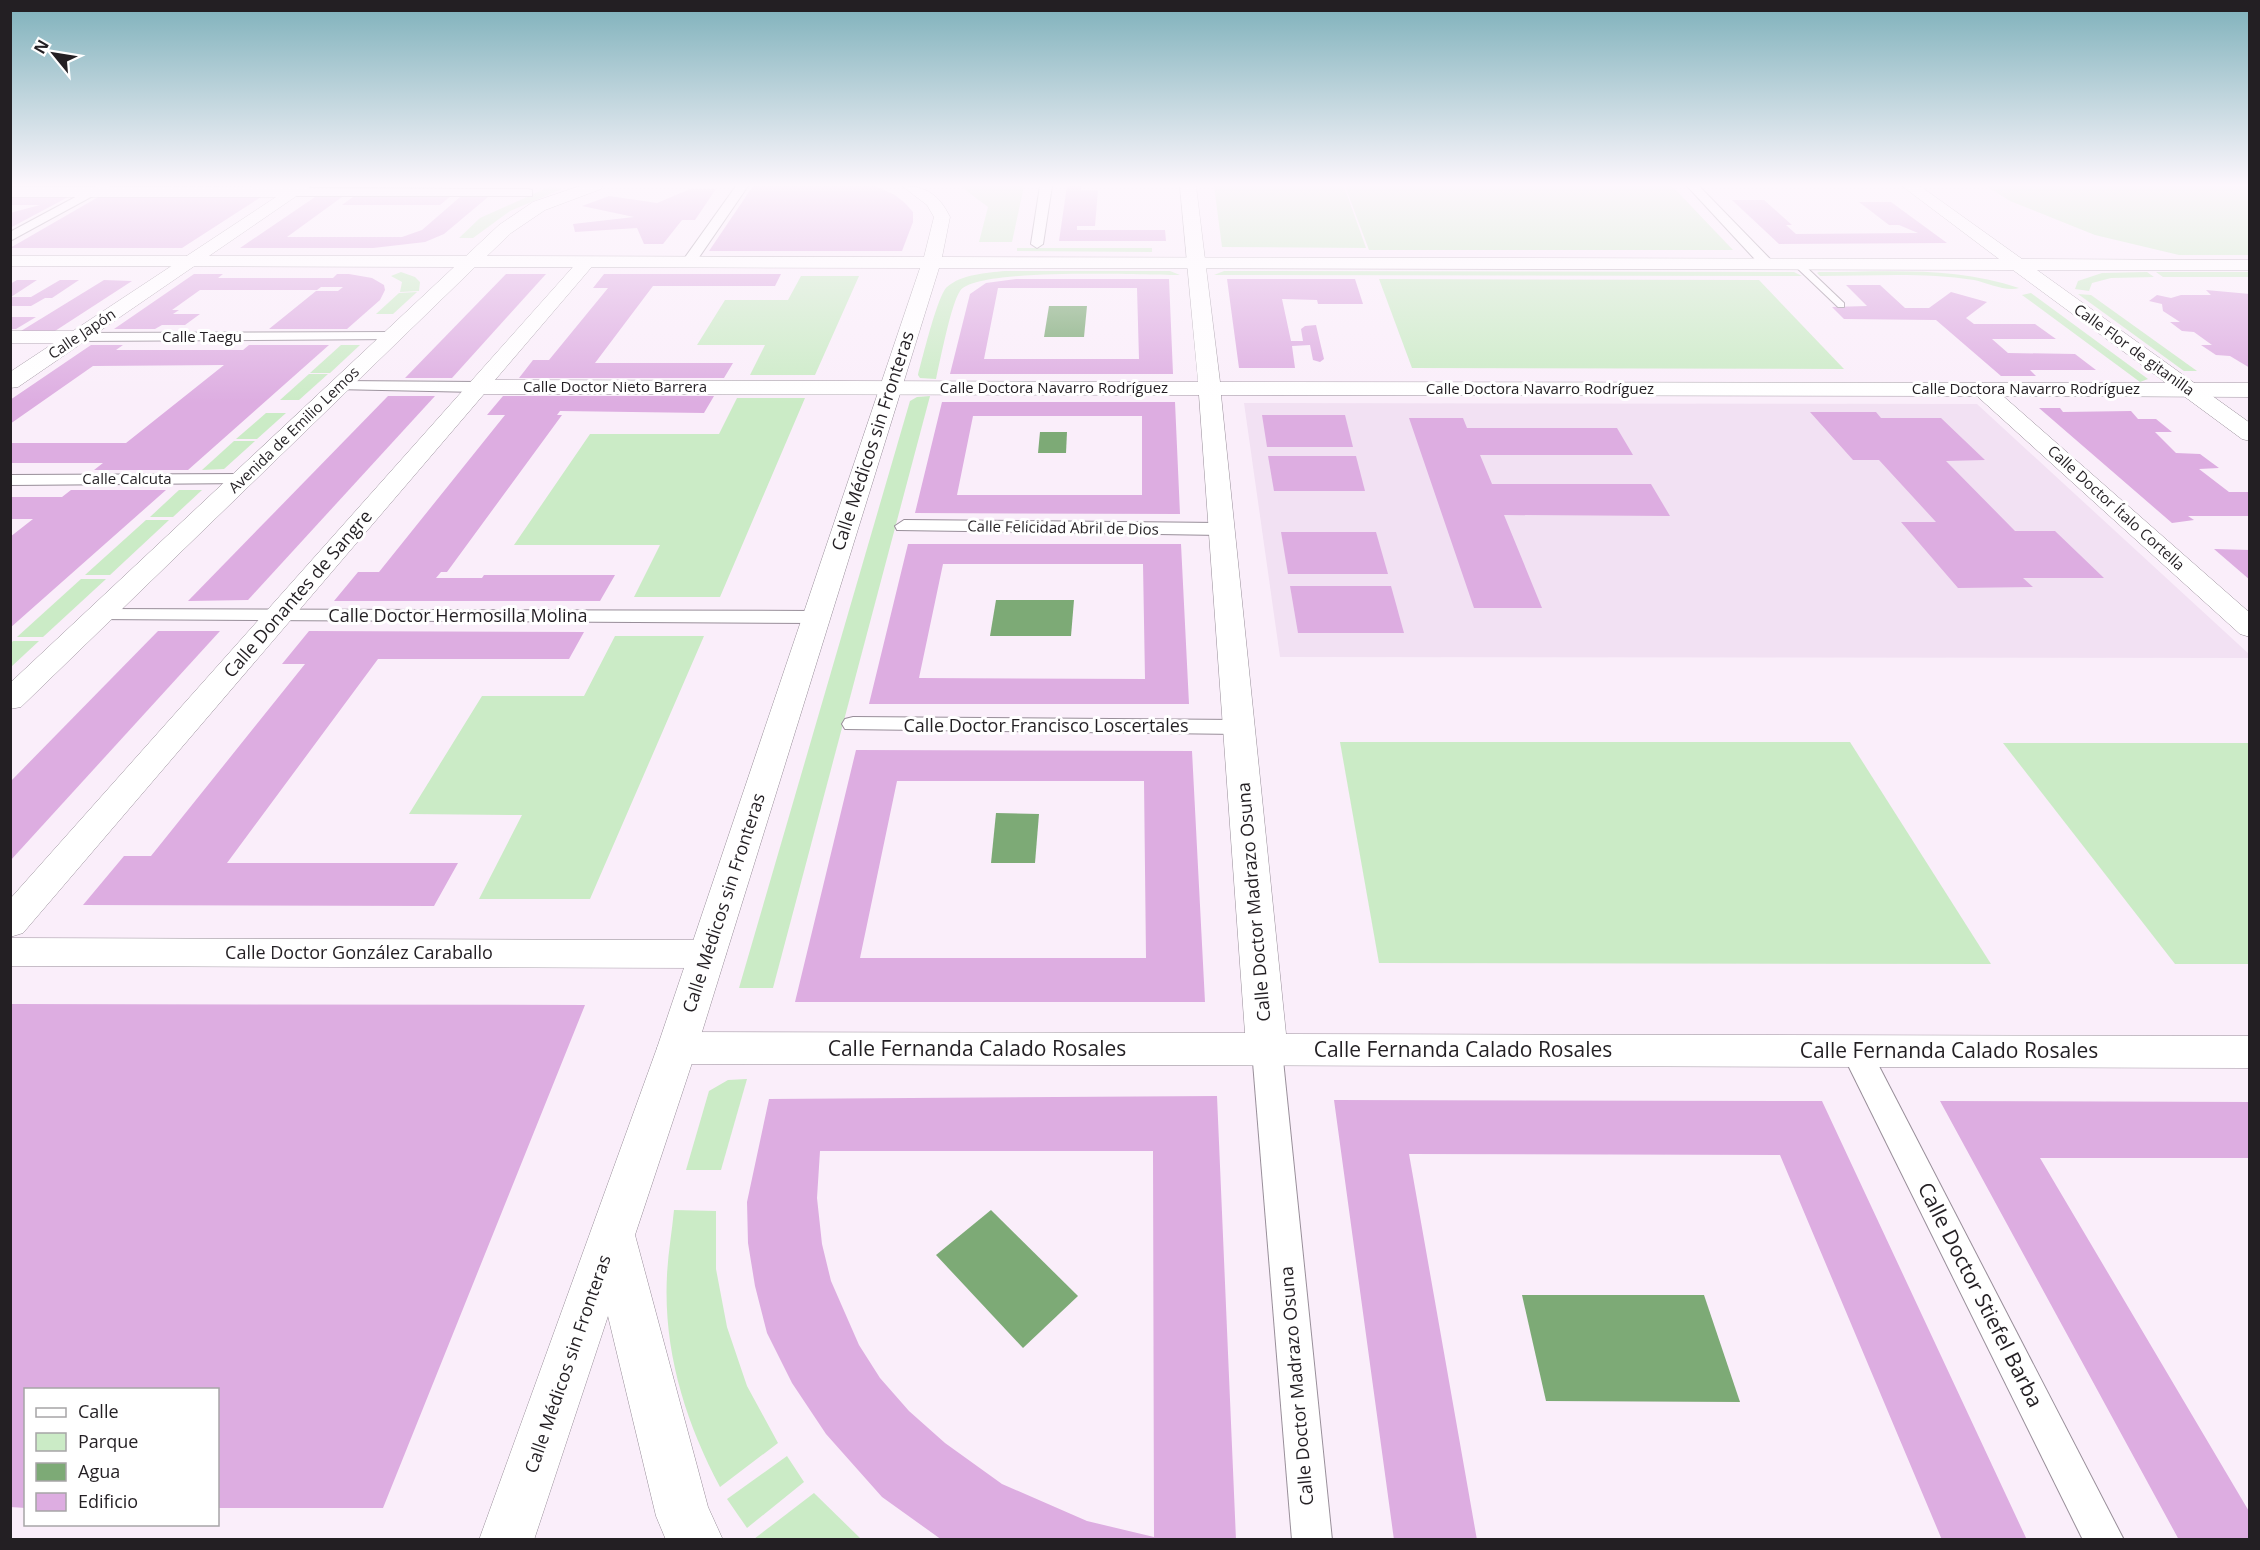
<svg xmlns="http://www.w3.org/2000/svg" width="2260" height="1550" font-family="'Open Sans',sans-serif">
<rect width="100%" height="100%" fill="#faeefa"/>
<polygon fill="#f2e1f3" points="1244,403 1977,404 2249,654 2249,658 1280,657"/>
<g fill="#cbebc6">
<polygon points="551,186 562,189 510,211 473,238 459,238 480,218"/>
<polygon points="960,186 1024,186 1012,242 979,242 988,207"/>
<polygon points="1214,186 1344,186 1366,248 1222,247"/>
<polygon points="1345,186 1672,186 1733,250 1369,250"/>
<polygon points="1986,186 2249,186 2249,255 2179,255 2095,235 2010,201"/>
<polygon points="1017,248 1152,248 1152,252 1017,251"/>
<path d="M 1005,271 L 1170,271 L 1180,275 C 1145,275 976,267 960,291 C 951,304 940,361 936,379 L 920,378 L 918,375 C 922,360 938,294 947,287 C 962,274 986,273 1005,271 Z"/>
<polygon points="1224,271 1794,272 1802,276 1214,275"/>
<polygon points="401,272 415,277 420,282 419,291 400,292 402,282 391,276"/>
<path d="M 1819,272 C 1886,272 1955,266 2019,288 C 2006,292 1988,283 1974,280 C 1924,272 1870,276 1820,276 L 1817,273 Z"/>
<polygon points="2147,272 2154,277 2111,278 2092,283 2089,291 2075,289 2078,281 2102,273"/>
<polygon points="2156,272 2249,272 2250,277 2163,277"/>
<polygon points="801,276 859,276 815,375 750,375 765,345 697,345 725,300 788,300"/>
<polygon points="1379,279 1759,280 1844,369 1412,368"/>
<polygon points="417,292 393,314 376,314 399,293"/>
<polygon points="2031,293 2148,379 2140,382 2022,295"/>
<polygon points="2078,294 2091,295 2197,371 2184,371"/>
<polygon points="341,345 360,345 330,373 310,373"/>
<polygon points="309,374 328,374 299,400 280,400"/>
<polygon points="930,396 773,988 739,988 910,401 917,397"/>
<polygon points="737,398 805,398 720,597 634,597 660,545 514,545 590,434 719,434"/>
<polygon points="266,413 286,413 257,439 236,439"/>
<polygon points="234,441 255,441 224,469 202,470"/>
<polygon points="179,490 202,490 173,517 150,517"/>
<polygon points="146,520 169,520 110,575 85,575"/>
<polygon points="81,579 106,579 43,637 17,637"/>
<polygon points="615,636 704,636 590,899 479,899 522,815 409,814 482,696 584,696"/>
<polygon points="13,641 39,641 11,667 11,643"/>
<polygon points="1340,742 1850,742 1991,964 1379,963"/>
<polygon points="2003,743 2249,743 2249,964 2175,964"/>
<polygon points="747,1079 721,1170 686,1170 709,1091 728,1080"/>
<path d="M 674,1210 L 716,1211 L 716,1269 L 727,1327 L 747,1386 L 778,1443 L 720,1487 C 685,1421 663,1350 667,1275 C 668,1253 672,1232 674,1210 Z"/>
<polygon points="787,1456 804,1482 747,1528 727,1499"/>
<polygon points="814,1493 861,1539 754,1539"/>
</g>
<g fill="#7daa76">
<polygon points="1049,306 1087,306 1084,337 1044,337"/>
<polygon points="1040,432 1067,432 1066,453 1038,453"/>
<polygon points="996,600 1074,600 1071,636 990,636"/>
<polygon points="996,813 1039,814 1035,863 991,863"/>
<polygon points="991,1210 1078,1296 1023,1348 936,1255"/>
<polygon points="1522,1295 1704,1295 1740,1402 1546,1401"/>
</g>
<g fill="#ddade1" fill-rule="evenodd">
<polygon points="753,186 875,186 895,195 905,203 913,212 913,222 902,251 709,251"/>
<polygon points="1067,186 1081,186 1081,190 1098,190 1095,226 1077,226 1077,230 1165,230 1166,241 1059,241"/>
<polygon points="690,189 716,189 695,220 682,220 663,244 644,244 637,228 575,232 573,224 634,217 582,206 609,196 657,203"/>
<polygon points="10,196 70,196 10,228 10,213 40,205 10,205"/>
<polygon points="100,196 261,197 182,248 10,248"/>
<polygon points="451,196 440,205 342,205 353,197"/>
<polygon points="315,197 342,197 287,237 402,237 422,230 460,197 488,197 444,234 425,242 373,248 240,248"/>
<polygon points="1732,200 1764,200 1792,225 1786,225 1796,234 1918,233 1899,225 1889,225 1859,202 1891,202 1947,243 1779,244"/>
<polygon points="194,274 223,274 218,278 333,278 337,274 349,274 372,278 384,285 385,290 380,300 347,329 269,329 316,291 338,291 343,287 321,287 317,290 200,290 172,310 179,310 173,314 200,314 185,325 162,325 155,329 114,329"/>
<polygon points="506,274 546,274 452,378 405,378"/>
<polygon points="604,274 781,274 775,286 653,286 595,363 733,363 724,378 519,378 533,360 549,360 608,288 593,288"/>
<path d="M 1016,279 L 1169,279 L 1173,374 L 950,374 L 970,294 L 986,283 ZM 998,288 L 1137,288 L 1139,359 L 984,359 Z"/>
<polygon points="1227,279 1355,279 1363,304 1318,304 1317,300 1282,299 1291,341 1303,341 1301,329 1305,326 1316,325 1324,359 1320,362 1313,360 1310,345 1292,346 1295,368 1239,368"/>
<polygon points="17,280 37,280 11,297 31,297 60,280 79,280 52,298 45,298 31,306 10,306 10,284"/>
<polygon points="104,280 132,281 55,331 21,331"/>
<polygon points="1846,285 1880,285 1905,308 1929,308 1951,292 1987,302 1966,318 1974,324 2035,324 2056,339 1992,339 2008,353 2075,354 2096,370 2030,370 2036,376 2001,376 1936,320 1844,319 1832,307 1867,306"/>
<polygon points="2206,290 2250,294 2250,368 2230,356 2216,355 2201,345 2212,345 2194,332 2182,331 2170,322 2180,322 2163,311 2162,304 2149,301 2157,295 2171,298 2181,295 2211,295"/>
<polygon points="10,317 36,317 16,329 10,329"/>
<polygon points="91,345 123,345 116,350 243,350 249,345 329,345 188,470 94,470 103,463 10,463 10,443 126,443 224,365 93,366 10,424 10,400"/>
<polygon points="388,396 435,396 248,600 188,601"/>
<polygon points="503,396 714,396 704,413 560,411 557,415 562,415 447,572 441,572 436,578 482,578 484,575 615,575 600,601 334,601 358,572 379,572 505,415 487,415"/>
<path d="M 942,402 L 1175,402 L 1180,514 L 915,513 ZM 973,416 L 1142,416 L 1142,495 L 957,495 Z"/>
<polygon points="2039,408 2060,408 2063,412 2131,411 2138,419 2156,419 2172,432 2155,432 2176,453 2200,454 2219,468 2199,469 2229,492 2250,492 2250,516 2188,516 2194,520 2172,523"/>
<polygon points="1810,412 1876,412 1881,418 1941,418 1985,460 1946,461 2015,531 2055,531 2104,578 2023,578 2033,587 1958,588 1901,522 1936,522 1879,460 1853,460"/>
<polygon points="1262,415 1345,415 1353,447 1267,447"/>
<polygon points="1409,418 1463,418 1467,428 1617,428 1633,455 1480,455 1492,484 1651,484 1670,516 1504,515 1542,608 1474,608"/>
<polygon points="1268,456 1356,456 1365,491 1274,491"/>
<polygon points="71,490 166,490 10,628 10,537 33,519 10,519 10,497 62,497"/>
<polygon points="1281,532 1376,532 1388,574 1288,574"/>
<path d="M 908,544 L 1181,544 L 1189,704 L 869,704 ZM 943,564 L 1143,564 L 1145,679 L 919,678 Z"/>
<polygon points="2214,549 2250,550 2250,580"/>
<polygon points="1290,586 1391,586 1404,633 1298,633"/>
<polygon points="158,631 220,631 10,861 10,782"/>
<polygon points="309,631 584,632 569,659 378,659 227,863 458,863 434,906 83,905 124,856 151,856 305,664 282,664"/>
<path d="M 856,750 L 1192,751 L 1205,1002 L 795,1002 ZM 897,781 L 1144,781 L 1146,958 L 860,958 Z"/>
<polygon points="10,1004 585,1005 383,1508 218,1508 218,1390 26,1390 26,1508 10,1507"/>
<path d="M 1217,1096 L 1236,1540 L 942,1540 L 882,1497 L 826,1434 L 792,1383 L 767,1333 L 755,1286 L 748,1243 L 747,1202 L 769,1099 ZM 820,1151 L 1153,1151 L 1154,1537 L 1087,1521 L 1002,1484 L 945,1443 L 909,1411 L 880,1378 L 859,1345 L 831,1281 L 822,1244 L 817,1198 Z"/>
<polygon points="1334,1100 1822,1101 2027,1540 1942,1540 1780,1155 1409,1154 1477,1540 1394,1540"/>
<polygon points="1940,1101 2250,1102 2250,1158 2040,1158 2250,1513 2250,1540 2179,1540"/>
</g>
<g fill="none" stroke-linecap="round" stroke-linejoin="round">
<defs>
<polygon id="service" points="1796,263 1802,263 1844,303 1844,307 1838,307 1796,267"/>
<g id="pedestrian">
<polygon points="96,186 111,186 10,241 10,232"/>
<polygon points="736,186 748,186 693,266 683,266 681,263"/>
<polygon points="1040,186 1052,186 1043,244 1037,248 1031,244"/>
<polygon points="1687,186 1699,186 1773,262 1773,268 1763,268"/>
<polygon points="528,189 532,190 532,196 294,196 288,192 294,188"/>
<polygon points="393,332 400,336 398,339 77,341 70,337 77,333"/>
<polygon points="340,381 478,382 486,387 478,392 334,389 332,386 334,383"/>
<polygon points="243,474 252,479 249,483 10,485 10,475"/>
<polygon points="904,520 1221,523 1230,529 1221,535 897,530 895,526"/>
<polygon points="99,609 816,611 823,613 826,617 823,621 816,623 92,619 89,615 92,611"/>
<polygon points="853,717 1239,720 1247,722 1250,727 1247,732 1239,734 845,729 842,724 845,719"/>
<polygon points="1267,1038 1278,1042 1282,1050 1332,1540 1292,1540 1252,1050 1256,1042"/>
<polygon points="1856,1039 1867,1043 2124,1540 2083,1540 1841,1051 1845,1043"/>
</g>
<g id="minor">
<polygon points="311,186 18,387 10,388 10,372 54,343 10,343 10,331 73,331 276,197 10,197 10,187"/>
<polygon points="1180,186 1196,186 1220,382 2250,383 2250,397 2003,396 2250,613 2250,637 2240,634 1977,396 1221,395 1286,1034 2250,1036 2250,1068 677,1064 663,1059 657,1048 663,1037 677,1032 1245,1033 1199,395 484,394 23,933 10,937 10,899 580,259 592,259 595,263 495,380 1198,382"/>
<polygon points="10,938 707,940 720,944 726,954 720,964 707,968 10,966"/>
</g>
<path id="tertiary" d="M 580,186 L 603,186 L 601,189 L 545,210 L 511,233 L 487,256 L 924,257 L 934,217 L 927,205 L 902,186 C 927,186 939,195 950,217 L 942,257 L 1999,259 L 1902,186 L 1920,186 L 2022,259 L 2250,260 L 2250,270 L 2037,270 L 2250,423 L 2250,441 L 2242,439 L 2013,270 L 939,268 L 697,1048 L 635,1235 L 708,1507 L 723,1540 L 666,1540 L 656,1516 L 608,1316 L 534,1540 L 479,1540 L 657,1048 L 920,268 L 475,267 L 21,707 L 10,709 L 10,683 L 454,267 L 10,266 L 10,256 L 466,256 L 499,225 L 533,202 Z"/>
</defs>
<use href="#service" stroke="#988e99" stroke-width="2"/>
<use href="#pedestrian" stroke="#988e99" stroke-width="2"/>
<use href="#minor" stroke="#988e99" stroke-width="1"/>
<use href="#tertiary" stroke="#988e99" stroke-width="1"/>
<use href="#service" fill="#fff" fill-rule="evenodd"/>
<use href="#pedestrian" fill="#fff" fill-rule="evenodd"/>
<use href="#minor" fill="#fff" fill-rule="evenodd"/>
<use href="#tertiary" fill="#fff" fill-rule="evenodd"/>
</g>
<linearGradient id="sky" x2="0" y2="1"><stop stop-color="#7db0ba"/><stop offset="0.46" stop-color="#fdf7fd"/><stop offset="1" stop-color="#fdf7fd" stop-opacity="0"/></linearGradient>
<rect width="2260" height="403" fill="url(#sky)"/>
<g text-anchor="middle" stroke-width="6" stroke-linejoin="round" paint-order="stroke">
<g font-size="15" fill="#231f23" stroke="#fff">
<text transform="translate(82 334) rotate(-34)" y="5">Calle Japón</text>
<text x="202" y="342">Calle Taegu</text>
<text transform="translate(2134 350) rotate(36)" y="5">Calle Flor de gitanilla</text>
<text x="615" y="392">Calle Doctor Nieto Barrera</text>
<text x="1054" y="393">Calle Doctora Navarro Rodríguez</text>
<text x="1540" y="394">Calle Doctora Navarro Rodríguez</text>
<text x="2026" y="394">Calle Doctora Navarro Rodríguez</text>
<text transform="translate(294 430) rotate(-44)" y="5">Avenida de Emilio Lemos</text>
<text x="127" y="484">Calle Calcuta</text>
<text transform="translate(2116 508) rotate(42)" y="5">Calle Doctor Ítalo Cortella</text>
<text transform="translate(1063 528) rotate(1)" y="5">Calle Felicidad Abril de Dios</text>
</g>
<g font-size="18" fill="#231f23" stroke="#fff">
<text transform="translate(873 441) rotate(-72)" y="6">Calle Médicos sin Fronteras</text>
<text transform="translate(298 594) rotate(-49)" y="6">Calle Donantes de Sangre</text>
<text x="458" y="622">Calle Doctor Hermosilla Molina</text>
<text x="1046" y="732">Calle Doctor Francisco Loscertales</text>
<text transform="translate(1254 902) rotate(-95)" y="6">Calle Doctor Madrazo Osuna</text>
<text transform="translate(724 903) rotate(-72)" y="6">Calle Médicos sin Fronteras</text>
<text x="359" y="959">Calle Doctor González Caraballo</text>
<text transform="translate(568 1364) rotate(-71)" y="6">Calle Médicos sin Fronteras</text>
<text transform="translate(1297 1386) rotate(-95)" y="6">Calle Doctor Madrazo Osuna</text>
</g>
<g font-size="21" fill="#231f23" stroke="#fff">
<text x="977" y="1056">Calle Fernanda Calado Rosales</text>
<text x="1463" y="1057">Calle Fernanda Calado Rosales</text>
<text x="1949" y="1058">Calle Fernanda Calado Rosales</text>
<text transform="translate(1980 1295) rotate(63)" y="7">Calle Doctor Stiefel Barba</text>
</g>
</g>
<rect width="2260" height="1550" fill="none" stroke="#231f23" stroke-width="24"/>
<rect x="24" y="1388" width="195" height="138" fill="#ffffff" stroke="#a7a5a7" stroke-width="1.5"/>
<rect x="36" y="1408" width="30" height="9" fill="#ffffff" stroke="#a7a5a7" stroke-width="1.5"/>
<text x="78" y="1418" font-size="18" fill="#231f23">Calle</text>
<rect x="36" y="1433" width="30" height="18" fill="#cbebc6" stroke="#a7a5a7" stroke-width="1.5"/>
<text x="78" y="1448" font-size="18" fill="#231f23">Parque</text>
<rect x="36" y="1463" width="30" height="18" fill="#7daa76" stroke="#a7a5a7" stroke-width="1.5"/>
<text x="78" y="1478" font-size="18" fill="#231f23">Agua</text>
<rect x="36" y="1493" width="30" height="18" fill="#ddade1" stroke="#a7a5a7" stroke-width="1.5"/>
<text x="78" y="1508" font-size="18" fill="#231f23">Edificio</text>
<g transform="translate(54 54) rotate(300)" stroke="#ffffff" stroke-width="4.5" paint-order="stroke">
<path d="M0-4.5L10 22L0 15L-10 22Z" fill="#231f23"/>
<text y="-9" font-size="16" font-weight="bold" text-anchor="middle" fill="#231f23">N</text>
</g>
</svg>
